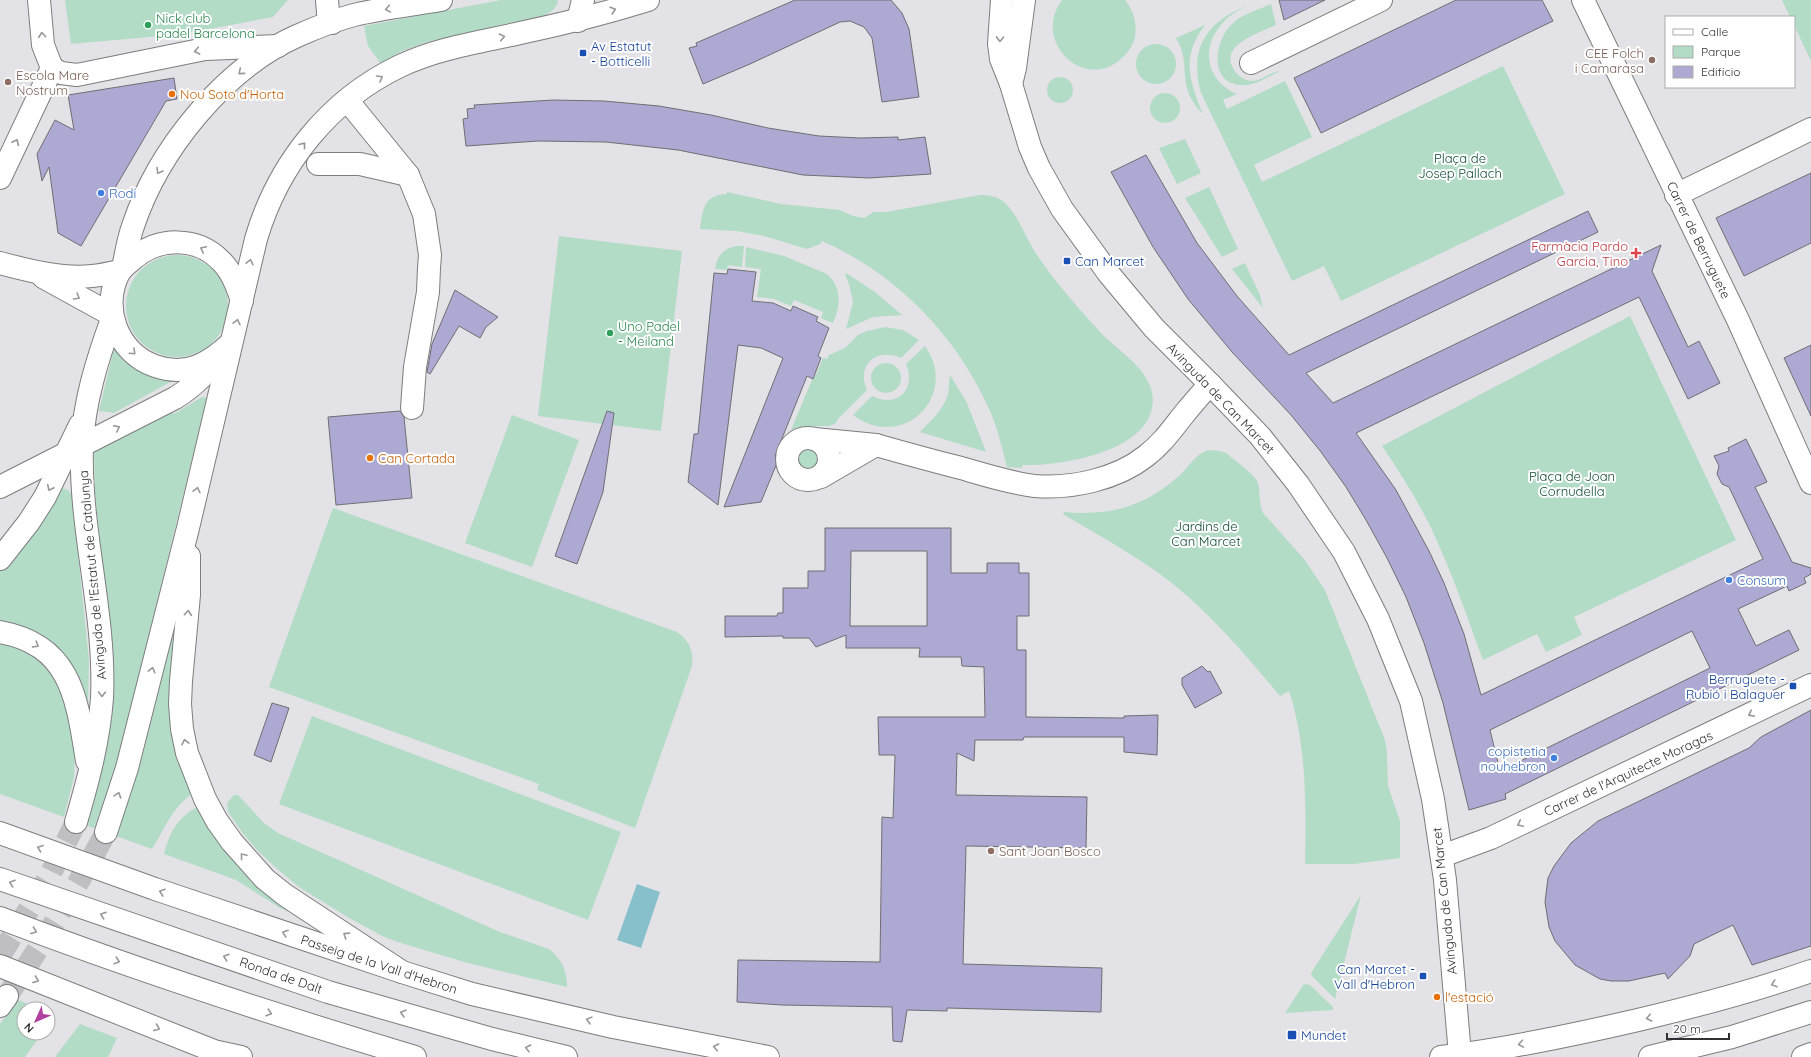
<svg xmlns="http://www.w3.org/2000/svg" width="1811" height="1057" font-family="Quicksand,sans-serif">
<rect width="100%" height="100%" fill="#e3e2e6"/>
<g fill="#b3dcc7">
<polygon points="65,0 288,0 273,17 183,34 71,44"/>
<polygon points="501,0 557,0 558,3 553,10 545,15 427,42 402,51 381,64 368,46 364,26"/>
<path d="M 1062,0 L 1125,0 C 1134,11 1137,23 1135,37 C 1133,46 1128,52 1122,58 C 1085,93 1031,42 1062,0 Z"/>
<polygon points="1782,0 1811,0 1811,61 1794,25 1794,17 1790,17"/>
<path d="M 1271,4 L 1276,25 C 1259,33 1218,45 1234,70 C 1238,76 1245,81 1252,81 C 1262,81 1272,71 1280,71 C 1269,76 1256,86 1243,85 C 1208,85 1214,41 1232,24 C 1242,14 1258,10 1271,4 Z"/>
<path d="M 1247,6 C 1236,11 1227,17 1220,26 C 1200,51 1208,82 1237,94 L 1223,100 L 1227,109 L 1285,81 L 1312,137 L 1254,165 L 1262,182 L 1503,66 L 1565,194 L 1341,301 L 1324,266 L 1292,281 L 1201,93 C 1189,50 1205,22 1247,6 Z"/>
<path d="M 1205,25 C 1181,56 1189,80 1203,114 C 1174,85 1193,65 1176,38 Z"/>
<circle cx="1156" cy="64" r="20"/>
<circle cx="1060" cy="90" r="13"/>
<circle cx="1165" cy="108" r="15"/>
<polygon points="1185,139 1201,173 1177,184 1159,148"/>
<polygon points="1209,187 1238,249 1222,257 1185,198"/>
<path d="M 727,192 L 781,204 L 840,210 L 853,216 L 864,218 L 874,212 L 886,212 L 980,195 C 990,195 1000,197 1007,205 C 1020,219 1026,239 1037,255 C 1056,283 1079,309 1102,334 C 1122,354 1159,375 1152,408 C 1143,453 1060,466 1023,465 L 1022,468 L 1007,467 C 1002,448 998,429 990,411 C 957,336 897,274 822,241 L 820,244 L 807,249 L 764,236 L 736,231 L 700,229 C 703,210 703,195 727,194 Z"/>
<polygon points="559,236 682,251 661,431 538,416"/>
<path d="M 736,246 L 744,246 L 742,267 L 728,265 L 727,270 L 715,269 C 717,256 723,249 736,246 Z"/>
<path d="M 746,247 L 784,256 L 827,274 C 842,288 841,305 833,323 L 821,318 L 823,312 L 794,300 L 791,306 L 774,299 L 757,297 L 761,269 L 745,267 Z"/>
<circle cx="177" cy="306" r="51"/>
<polygon points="1245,263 1260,295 1263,308 1232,269"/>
<polygon points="846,273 875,292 902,315 873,317 846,329 853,302 849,284 845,275"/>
<path d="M 1630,316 L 1736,540 L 1574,617 L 1582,635 L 1546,652 L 1537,634 L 1483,660 C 1469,622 1456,584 1440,548 C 1425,512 1404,478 1382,446 Z"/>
<path d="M 885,327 L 903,330 L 919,340 L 901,358 C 876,347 856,365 867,390 L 837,420 L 836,423 L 829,426 L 804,426 L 791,430 L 814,375 L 816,375 L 823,358 L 827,359 L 829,355 L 845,348 L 858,335 L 867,331 Z"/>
<path d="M 925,346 C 960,396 903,452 853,415 L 872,396 C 897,409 917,389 906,364 Z"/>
<polygon points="114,348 172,380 172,381 114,413 99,411"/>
<circle cx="886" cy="378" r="15"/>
<path d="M 950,375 L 967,403 L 986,452 L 920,432 C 931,420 943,411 948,394 C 949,387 949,380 950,375 Z"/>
<polygon points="202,397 207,398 119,757 109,790 94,828 85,825 100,776 105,751 110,636 95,494 94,452 96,449 170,408 174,414"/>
<polygon points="512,415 579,440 532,567 465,543"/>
<circle cx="808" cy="458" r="14"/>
<path d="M 1208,450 L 1220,451 L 1226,453 C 1234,460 1252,472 1257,481 C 1261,489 1258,501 1263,513 L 1304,559 L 1325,590 L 1385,740 L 1387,752 L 1388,786 L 1400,821 L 1400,858 L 1354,864 L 1305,864 C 1306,807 1307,746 1289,691 L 1280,696 C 1250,660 1220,625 1185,594 C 1149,562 1104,539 1063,514 L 1064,512 C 1110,516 1144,507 1179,476 C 1190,466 1194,455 1208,450 Z"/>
<polygon points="61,488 68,490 72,495 89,661 88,708 80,696 0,626 0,570 7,564"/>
<path d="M 333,508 L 677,632 C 689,640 694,651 692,666 L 635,828 L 537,790 L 539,784 L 269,687 Z"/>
<path d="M 172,638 L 175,639 L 194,793 C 172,806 165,829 152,849 L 116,836 L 132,791 L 143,753 Z"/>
<polygon points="0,640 41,658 63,689 75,751 74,777 64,817 0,794"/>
<polygon points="312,716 621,832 588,920 279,804"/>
<path d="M 234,795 L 238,795 L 240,797 L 264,823 L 278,833 L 500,932 L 549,949 C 562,959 567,971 567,987 L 468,963 L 404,944 L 384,937 L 349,918 L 299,887 L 275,867 L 256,849 L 242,832 L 228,812 L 227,803 Z"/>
<path d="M 200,805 L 294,914 L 280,908 L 236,880 L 164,854 C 171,828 178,818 200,805 Z"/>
<polygon points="1361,895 1335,999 1312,976 1311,973"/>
<polygon points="1304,984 1310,985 1333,1007 1333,1010 1285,1013"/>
<polygon points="18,1000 42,1009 24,1009 24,1033 42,1033 25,1057 0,1057 0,1024"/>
<polygon points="80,1024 117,1038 108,1057 55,1057"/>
</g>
<polygon fill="#87c0cb" points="637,884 660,892 641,948 617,940"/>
<g fill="#aca9d3" stroke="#6f6f72" fill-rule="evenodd">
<polygon points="795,0 891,0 902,13 909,29 919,97 882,102 872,38 864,27 850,21 840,22 750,64 703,84 689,48 697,46 696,43"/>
<polygon points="1279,0 1325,0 1284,20"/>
<polygon points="1456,0 1542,0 1553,21 1321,133 1294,78"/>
<polygon points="174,78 177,99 166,101 81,246 58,233 49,167 42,181 37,154 55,120 74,130 68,95"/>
<polygon points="553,100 604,101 659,106 711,115 768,128 819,136 860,138 898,137 898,140 925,137 931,174 869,178 803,175 678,150 606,142 538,141 466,146 463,119 468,118 467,109 475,108 474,105"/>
<path d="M 1146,155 L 1197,243 L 1237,296 L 1289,355 L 1588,211 L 1598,232 L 1306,373 L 1333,403 L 1661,245 L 1652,271 L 1688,347 L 1699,341 L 1720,383 L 1688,399 L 1639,297 L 1356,433 L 1396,490 L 1429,551 L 1444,583 L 1464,634 L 1481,695 L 1763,559 L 1729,487 L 1722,484 L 1717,474 L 1719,466 L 1714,456 L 1729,451 L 1728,448 L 1746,439 L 1767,482 L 1755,487 L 1792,562 L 1811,568 L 1811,574 L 1804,578 L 1806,583 L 1789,591 L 1787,586 L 1738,609 L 1756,646 L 1789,630 L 1799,650 L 1505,794 L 1506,799 L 1469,810 L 1443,703 L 1424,643 L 1406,597 L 1387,558 L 1366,520 L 1346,487 L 1321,452 L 1291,415 L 1232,352 L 1188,299 L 1153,247 L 1111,172 ZM 1692,631 L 1710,668 L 1500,771 L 1490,730 Z"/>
<polygon points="1811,173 1811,243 1744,276 1716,218"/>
<polygon points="728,269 756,272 752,301 773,303 791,311 793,306 818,317 816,321 829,328 818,356 821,358 813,379 807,376 775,456 779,458 761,502 724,507 783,358 761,348 738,345 718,505 688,482 694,434 698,434 714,273 727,274"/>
<polygon points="455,290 498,317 486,327 480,338 459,326 430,374 427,372 432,344"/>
<polygon points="1811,345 1811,416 1784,358"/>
<polygon points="400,411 404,417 412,498 336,505 328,417"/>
<polygon points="607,411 614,413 603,492 577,564 555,556"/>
<path d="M 825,528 L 951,528 L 951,573 L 987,573 L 987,563 L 1019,563 L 1019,573 L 1029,573 L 1029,616 L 1017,616 L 1017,650 L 1026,650 L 1026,717 L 1124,718 L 1124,716 L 1158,715 L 1157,755 L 1124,752 L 1124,737 L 1024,737 L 1023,740 L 975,740 L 974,761 L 957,753 L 956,795 L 1087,797 L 1086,848 L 966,846 L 963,964 L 1102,968 L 1101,1012 L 947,1008 L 947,1011 L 907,1010 L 902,1042 L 893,1041 L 892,1007 L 782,1005 L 737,1002 L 738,960 L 880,962 L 882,817 L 893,818 L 895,755 L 879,755 L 878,717 L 985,717 L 984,667 L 962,666 L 961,657 L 919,657 L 920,648 L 846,648 L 846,635 L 816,647 L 809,638 L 783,638 L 783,636 L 725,637 L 725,616 L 777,616 L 778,613 L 783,613 L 783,588 L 808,588 L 808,571 L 825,571 ZM 851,551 L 927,551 L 927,626 L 850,626 Z"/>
<polygon points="1202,666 1208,672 1210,671 1222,693 1195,708 1182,685 1182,678"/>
<polygon points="272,703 289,708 271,762 254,755"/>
<polygon points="1811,710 1811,946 1752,965 1733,925 1694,944 1690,956 1668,979 1665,973 1629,981 1611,981 1600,979 1575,965 1555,941 1549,927 1545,902 1548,878 1554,866 1571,843 1598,821 1749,748 1761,737"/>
</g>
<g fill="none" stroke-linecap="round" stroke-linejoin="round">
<g stroke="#bfbec2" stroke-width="22" stroke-dasharray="22 11" stroke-linecap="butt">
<polyline points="0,956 50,875 76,822"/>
<path d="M 7,996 C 43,943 76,889 106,832"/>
</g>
<defs>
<g id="minor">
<polyline points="327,0 328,13 332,23"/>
<polyline points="1002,0 999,44 1001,59 1011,84 1030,147 1039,168 1062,209 1109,274 1154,328 1210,384 1260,436 1298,484 1344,552 1378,619 1411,701 1433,799 1445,880 1460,1055"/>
<polyline points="1583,0 1738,320 1811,483"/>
<polyline points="578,21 583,0"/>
<polyline points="1251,63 1381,0"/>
<polyline points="52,68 61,73 77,75 205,49 278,46"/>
<polyline points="1011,84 1015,68 1024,0"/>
<polyline points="347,100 408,175 424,214 430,255 429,268 428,292 415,367 412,408"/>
<polyline points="318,164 360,164 408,175"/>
<polyline points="0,178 52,68 43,45 39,0"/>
<polyline points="1676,195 1811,129"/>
<path d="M 0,263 C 30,271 62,279 92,276 C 102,275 111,273 120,271"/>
<polyline points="43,277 112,315"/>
<circle cx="808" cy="459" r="21"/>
<polyline points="814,439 876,445"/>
<path d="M 821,477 L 876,445 C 904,453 933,461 961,468 C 985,475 1010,483 1035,486 C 1072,489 1117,479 1146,456 C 1163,443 1172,429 1185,413 C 1193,403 1202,393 1210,384"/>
<path d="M 0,487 L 175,398 C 195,386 209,370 224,351"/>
<polyline points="0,833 155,889 402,972 472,994 613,1027 768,1057"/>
<polyline points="1442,856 1491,838 1811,685"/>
<polyline points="0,966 229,1057"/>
<path d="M 1441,1057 C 1507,1049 1573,1035 1638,1020 C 1697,1006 1754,991 1811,971"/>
</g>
<g id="major">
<path d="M 123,268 C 126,254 128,240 133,226 C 158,151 223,69 297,36 C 315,28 335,20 354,15 C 382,8 412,5 441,0"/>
<path d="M 231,343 C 209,364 186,377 155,366 C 117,353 100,306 120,271 C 123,266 129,263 133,259 C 158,237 197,236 221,261 C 232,272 237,286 242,301"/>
<polyline points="189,556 189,595 181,681 180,704 182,729 187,753 205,799 217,821 232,842 265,879 285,895 402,972"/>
<polyline points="0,559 29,522 45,497 80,425"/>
<path d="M 0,632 C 72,645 77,700 87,761"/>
<path d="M 76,822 C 88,781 99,740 102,698 C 106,613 79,530 82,445 C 84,402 97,360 112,319"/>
<path d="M 106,832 L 127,768 L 188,528 L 256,239 C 278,164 329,100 400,66 C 438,48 480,42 520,33 C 563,24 606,13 648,0"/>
<polyline points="0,1006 7,996"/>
</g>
<g id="highway">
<polyline points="0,879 328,992 492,1039 566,1057"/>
<path d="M 0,918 C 136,970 275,1015 415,1057"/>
<polyline points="218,1052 241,1057"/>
<polyline points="1650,1057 1732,1037 1811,1012"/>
<polyline points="1803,1057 1811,1054"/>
</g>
</defs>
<use href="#minor" stroke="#7d7d80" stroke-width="24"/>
<use href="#major" stroke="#7d7d80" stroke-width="24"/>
<use href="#highway" stroke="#7d7d80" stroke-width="24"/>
<use href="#minor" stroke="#fff" stroke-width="22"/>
<use href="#major" stroke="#fff" stroke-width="22"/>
<use href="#highway" stroke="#fff" stroke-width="22"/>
</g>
<defs><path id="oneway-chevron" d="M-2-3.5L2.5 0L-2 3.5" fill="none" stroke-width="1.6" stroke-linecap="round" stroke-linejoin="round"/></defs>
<g stroke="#989798">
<use href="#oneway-chevron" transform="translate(388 9) rotate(170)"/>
<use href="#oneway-chevron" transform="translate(613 10) rotate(-16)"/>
<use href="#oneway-chevron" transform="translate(42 35) rotate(-95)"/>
<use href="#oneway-chevron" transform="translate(502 37) rotate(-12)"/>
<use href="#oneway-chevron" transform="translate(1000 39) rotate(91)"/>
<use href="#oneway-chevron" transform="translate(197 51) rotate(169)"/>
<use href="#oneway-chevron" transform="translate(241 72) rotate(140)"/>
<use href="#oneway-chevron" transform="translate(380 78) rotate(-30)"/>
<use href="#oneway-chevron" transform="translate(16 142) rotate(-65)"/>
<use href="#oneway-chevron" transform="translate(303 145) rotate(-52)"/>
<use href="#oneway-chevron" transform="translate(159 171) rotate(121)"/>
<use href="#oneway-chevron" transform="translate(203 249) rotate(-155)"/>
<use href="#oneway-chevron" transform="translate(250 262) rotate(-77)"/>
<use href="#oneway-chevron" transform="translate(77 297) rotate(31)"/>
<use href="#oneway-chevron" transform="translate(237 322) rotate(-77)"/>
<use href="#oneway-chevron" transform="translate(133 352) rotate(43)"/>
<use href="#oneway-chevron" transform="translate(117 428) rotate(-27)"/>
<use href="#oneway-chevron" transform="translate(50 488) rotate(116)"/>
<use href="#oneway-chevron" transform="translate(197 490) rotate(-77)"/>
<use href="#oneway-chevron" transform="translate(188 613) rotate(-85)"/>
<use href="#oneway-chevron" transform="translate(36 645) rotate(32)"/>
<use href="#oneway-chevron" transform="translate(152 670) rotate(-76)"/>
<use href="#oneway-chevron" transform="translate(102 694) rotate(91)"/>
<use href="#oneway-chevron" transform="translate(1751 714) rotate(154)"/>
<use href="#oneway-chevron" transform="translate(185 742) rotate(-102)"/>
<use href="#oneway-chevron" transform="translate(118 795) rotate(-72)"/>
<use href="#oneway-chevron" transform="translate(1520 824) rotate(155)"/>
<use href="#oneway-chevron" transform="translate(40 848) rotate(-160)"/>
<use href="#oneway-chevron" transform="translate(243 856) rotate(-130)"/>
<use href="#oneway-chevron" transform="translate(12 883) rotate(-161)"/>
<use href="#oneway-chevron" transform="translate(162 892) rotate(-161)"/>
<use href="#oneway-chevron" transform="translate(103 915) rotate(-161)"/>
<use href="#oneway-chevron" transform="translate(34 931) rotate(21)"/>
<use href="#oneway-chevron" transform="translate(285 933) rotate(-161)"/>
<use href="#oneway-chevron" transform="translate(346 935) rotate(-147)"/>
<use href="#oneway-chevron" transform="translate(226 957) rotate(-161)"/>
<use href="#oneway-chevron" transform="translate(117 961) rotate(19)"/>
<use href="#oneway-chevron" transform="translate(36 980) rotate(21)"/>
<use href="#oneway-chevron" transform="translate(1774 984) rotate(161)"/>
<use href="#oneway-chevron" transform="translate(269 1013) rotate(18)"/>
<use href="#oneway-chevron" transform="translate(403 1013) rotate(-164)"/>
<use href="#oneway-chevron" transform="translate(1649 1018) rotate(167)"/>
<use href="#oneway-chevron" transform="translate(589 1020) rotate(-165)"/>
<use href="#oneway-chevron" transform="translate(157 1028) rotate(22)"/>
<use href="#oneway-chevron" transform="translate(1521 1044) rotate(170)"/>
<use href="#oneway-chevron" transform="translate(716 1047) rotate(-169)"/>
<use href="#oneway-chevron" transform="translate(528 1048) rotate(-166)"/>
</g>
<g fill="#2e9e5b" stroke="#fff" stroke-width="1.5">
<circle cx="148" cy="25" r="4"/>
<circle cx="610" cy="333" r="4"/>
</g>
<g fill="#1a4fb4" stroke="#fff" stroke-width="1.5">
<rect x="579" y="49" width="8" height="8" rx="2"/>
<rect x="1063" y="257" width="8" height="8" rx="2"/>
<rect x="1789" y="682" width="8" height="8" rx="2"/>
<rect x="1419" y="972" width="8" height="8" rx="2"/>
<rect x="1287" y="1030" width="10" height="10" rx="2"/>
</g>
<g fill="#8d6e63" stroke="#fff" stroke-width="1.5">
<circle cx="1652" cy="60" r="4"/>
<circle cx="8" cy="82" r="4"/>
<circle cx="991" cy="851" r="4"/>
</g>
<g fill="#e8710a" stroke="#fff" stroke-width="1.5">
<circle cx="172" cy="94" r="4"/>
<circle cx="370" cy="458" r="4"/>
<circle cx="1437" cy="997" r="4"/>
</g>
<g fill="#3f7fe0" stroke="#fff" stroke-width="1.5">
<circle cx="101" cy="193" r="4"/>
<circle cx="1729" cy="580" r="4"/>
<circle cx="1554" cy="758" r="4"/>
</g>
<path fill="#e0444e" stroke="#fff" stroke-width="1.5" d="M1634 247h4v4h4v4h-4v4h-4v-4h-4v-4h4z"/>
<g text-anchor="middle" stroke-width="4" stroke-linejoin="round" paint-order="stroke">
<g font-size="13" fill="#27864d" stroke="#fff" text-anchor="start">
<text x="156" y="23">Nick club<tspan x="156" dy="15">padel Barcelona</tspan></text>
<text x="618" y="331">Uno Padel<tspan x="618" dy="15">- Meiland</tspan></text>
</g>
<g font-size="13" fill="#164399" stroke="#fff" text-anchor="start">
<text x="591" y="51">Av Estatut<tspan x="591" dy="15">- Botticelli</tspan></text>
<text x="1075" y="266">Can Marcet</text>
<text x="1785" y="684" text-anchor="end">Berruguete -<tspan x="1785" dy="15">Rubió i Balaguer</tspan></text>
<text x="1415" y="974" text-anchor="end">Can Marcet -<tspan x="1415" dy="15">Vall d'Hebron</tspan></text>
<text x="1301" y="1040">Mundet</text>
</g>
<g font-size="13" fill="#785e54" stroke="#fff" text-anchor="start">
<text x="1644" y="58" text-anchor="end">CEE Folch<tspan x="1644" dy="15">i Camarasa</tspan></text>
<text x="16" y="80">Escola Mare<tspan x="16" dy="15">Nostrum</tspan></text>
<text x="999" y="856">Sant Joan Bosco</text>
</g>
<g font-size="13" fill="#c56008" stroke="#fff" text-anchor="start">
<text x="180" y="99">Nou Soto d'Horta</text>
<text x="378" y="463">Can Cortada</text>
<text x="1445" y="1002">l'estació</text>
</g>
<g font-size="13" fill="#0d4a33" stroke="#fff">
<text x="1460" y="163">Plaça de<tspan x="1460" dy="15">Josep Pallach</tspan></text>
<text x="1572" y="481">Plaça de Joan<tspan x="1572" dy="15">Cornudella</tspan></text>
<text x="1206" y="531">Jardins de<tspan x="1206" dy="15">Can Marcet</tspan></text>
</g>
<g font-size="13" fill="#366cbe" stroke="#fff" text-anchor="start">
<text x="109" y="198">Rodi</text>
<text x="1737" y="585">Consum</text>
<text x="1546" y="756" text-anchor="end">copistetia<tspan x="1546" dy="15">nouhebron</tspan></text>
</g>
<g font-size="13" fill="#302f31" stroke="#fff">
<text transform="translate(1699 240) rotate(64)" y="5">Carrer de Berruguete</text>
<text transform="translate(1221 398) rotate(46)" y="5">Avinguda de Can Marcet</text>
<text transform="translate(92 575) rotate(-95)" y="5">Avinguda de l'Estatut de Catalunya</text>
<text transform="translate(1628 773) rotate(-25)" y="5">Carrer de l'Arquitecte Moragas</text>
<text transform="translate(1444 901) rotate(-96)" y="5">Avinguda de Can Marcet</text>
<text transform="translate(379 964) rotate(18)" y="5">Passeig de la Vall d'Hebron</text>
<text transform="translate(281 975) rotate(19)" y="5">Ronda de Dalt</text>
</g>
<g font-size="13" fill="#be3a42" stroke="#fff" text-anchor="end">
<text x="1628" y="251">Farmàcia Pardo<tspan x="1628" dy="15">Garcia, Tino</tspan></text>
</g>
</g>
<rect x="1665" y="16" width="130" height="72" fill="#ffffff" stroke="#acacad"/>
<rect x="1673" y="29" width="20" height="6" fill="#ffffff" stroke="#acacad"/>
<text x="1701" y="36" font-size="12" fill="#302f31">Calle</text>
<rect x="1673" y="46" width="20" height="12" fill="#b3dcc7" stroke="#acacad"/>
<text x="1701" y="56" font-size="12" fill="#302f31">Parque</text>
<rect x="1673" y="66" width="20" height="12" fill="#aca9d3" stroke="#acacad"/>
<text x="1701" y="76" font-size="12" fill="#302f31">Edificio</text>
<g transform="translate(36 1021) rotate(225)"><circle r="19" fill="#ffffff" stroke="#acacad"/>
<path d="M0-3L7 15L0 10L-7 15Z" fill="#b0419e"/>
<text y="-6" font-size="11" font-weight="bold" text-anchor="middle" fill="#302f31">N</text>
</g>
<path d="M1667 1033v6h62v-6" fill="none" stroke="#302f31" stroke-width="2"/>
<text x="1673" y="1033" font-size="12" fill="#302f31" stroke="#ffffff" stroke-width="3" paint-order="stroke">20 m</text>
</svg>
